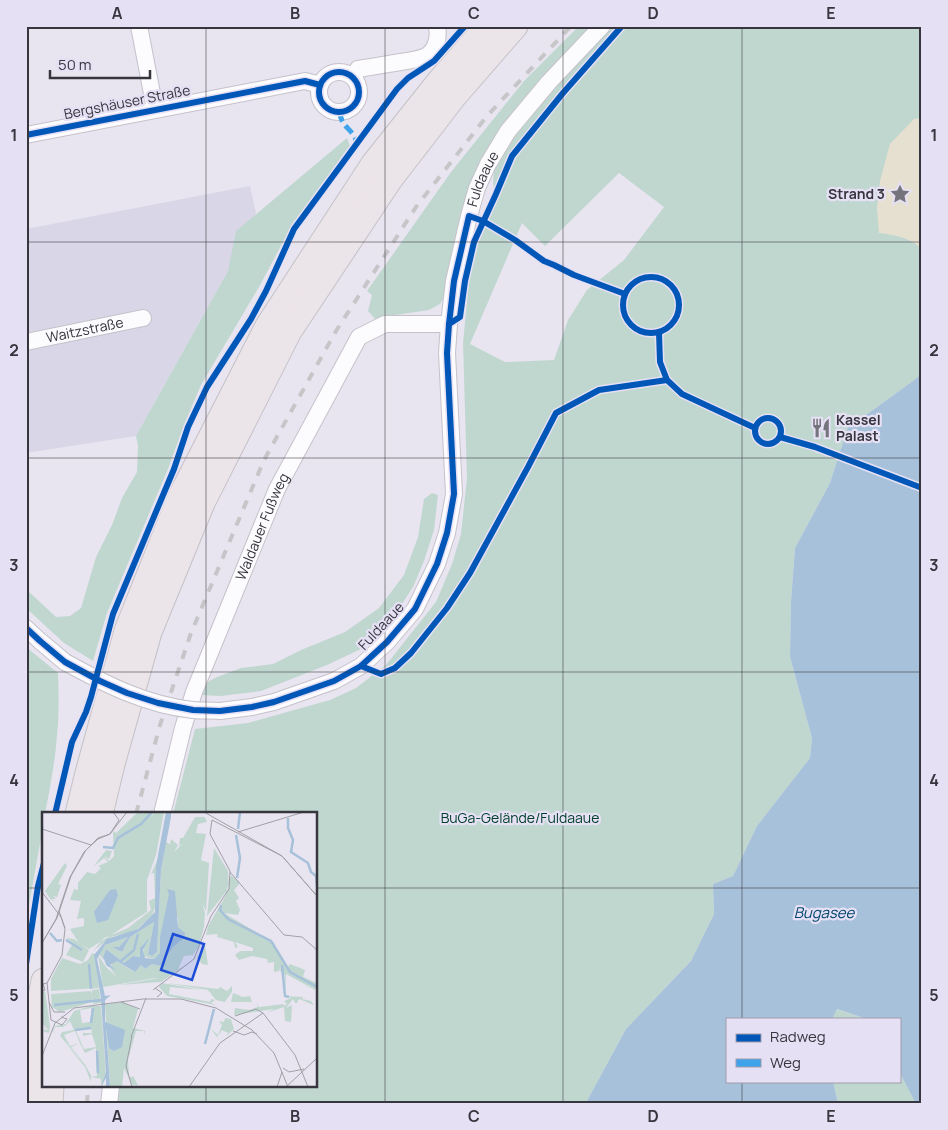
<svg xmlns="http://www.w3.org/2000/svg" width="948" height="1130" font-family="Manrope,sans-serif">
<rect width="100%" height="100%" fill="#e8e5f0"/>
<polygon fill="#d9d6e7" points="250,186 256,213 228,271 136,436 26,453 26,229"/>
<g fill="#c0d7d0" fill-rule="evenodd">
<polygon points="579,26 593,26 503,127 445,296 440,304 429,310 382,317 375,319 368,311 372,295 367,291 451,172 524,81"/>
<polygon points="611,26 618,26 560,91 508,155 494,189 493,184 494,168 513,135 554,87"/>
<path d="M 627,26 L 922,26 L 922,371 L 917,378 L 873,410 L 848,427 L 830,483 L 795,548 L 791,601 L 790,657 L 812,738 L 810,758 L 757,826 L 733,876 L 713,884 L 714,914 L 691,961 L 626,1029 L 588,1099 L 587,1104 L 116,1104 L 117,1086 L 316,1086 L 316,814 L 173,814 L 195,729 L 248,723 L 330,700 L 356,688 L 386,665 L 436,602 L 452,564 L 461,534 L 467,478 L 463,343 L 469,281 L 479,241 L 517,155 L 566,94 ZM 619,173 L 664,207 L 624,260 L 587,290 L 568,320 L 554,360 L 505,362 L 470,344 L 522,223 L 545,246 Z"/>
<polygon points="347,138 350,146 290,229 259,287 201,385 184,425 168,469 107,613 93,661 64,643 26,608 26,589 56,617 70,616 81,608 96,557 112,525 122,498 137,472 138,446 136,436 228,271 236,231"/>
<polygon points="432,493 438,495 434,530 424,561 413,587 391,621 363,648 327,665 261,691 221,696 200,695 204,684 217,677 241,668 273,664 301,650 345,632 379,608 404,575 418,537 424,499"/>
<path d="M 26,647 L 58,673 C 59,694 59,715 57,736 C 55,762 50,788 45,814 L 44,814 L 44,821 L 26,922 Z"/>
<polygon points="836,1009 867,1019 832,1019"/>
<polygon points="899,1071 916,1104 838,1104 833,1081 899,1081"/>
</g>
<path fill="#e6e0d0" d="M 922,118 L 922,249 C 909,237 895,235 879,233 L 877,208 L 880,181 L 890,144 L 914,119 Z"/>
<polygon fill="#a6c1d9" points="922,371 922,1104 916,1104 899,1071 899,1019 867,1019 837,1009 832,1019 727,1019 727,1081 833,1081 838,1104 587,1104 588,1099 626,1029 691,961 714,914 713,884 733,876 757,826 810,758 812,738 790,657 791,601 795,548 830,483 848,427 873,410 917,378"/>
<g fill="none" stroke-linecap="round" stroke-linejoin="round">
<defs>
<g id="street">
<polyline points="139,26 155,109"/>
<circle cx="339" cy="92" r="20"/>
<path d="M 354,77 L 358,69 C 373,67 387,64 401,62 C 410,60 420,60 428,55 C 437,48 439,36 437,26"/>
<polyline points="26,135 305,81 320,85"/>
<path id="s1" d="M 26,342 L 143,318"/>
<polyline points="26,628 40,641 65,662"/>
<path id="s2" d="M 220,711 L 252,707 L 274,702 L 334,681 L 361,666 L 387,642 L 415,609 L 437,564 L 447,533 L 454,494 L 447,353 L 449,324 L 454,281 L 469,216 L 477,188 L 488,164 L 508,131 L 549,82 L 602,26"/>
<path id="s3" d="M 162,814 L 183,728 L 194,692 L 277,489 L 359,337 L 385,324 L 449,324"/>
<polyline points="109,1104 111,1086"/>
</g>
<g id="primary">
<polyline points="78,814 88,773 127,631 180,498 268,326 373,165 439,82 488,26"/>
<polyline points="100,814 112,764 149,632 202,503 289,331 390,179 454,96 515,26"/>
<polyline points="28,1104 37,1017 44,981"/>
<polyline points="50,1104 51,1086"/>
</g>
</defs>
<use href="#street" stroke="#c5c2cb" stroke-width="18"/>
<use href="#primary" stroke="#c4c2c7" stroke-width="27"/>
<use href="#street" stroke="#fcfbfd" stroke-width="16"/>
<use href="#primary" stroke="#ebe4e8" stroke-width="25"/>
<g stroke="#c6c5c8" stroke-width="4" stroke-dasharray="9 9" stroke-linecap="butt">
<polyline points="136,814 160,725 191,633 264,460 336,331 416,207 487,116 571,26"/>
<polyline points="87,1104 88,1086"/>
</g>
<defs>
<path id="street-bridge" d="M 65,662 C 105,684 146,705 193,710 C 202,711 211,710 220,711"/>
</defs>
<use href="#street-bridge" stroke="#c5c2cb" stroke-width="18" stroke-linecap="butt"/>
<use href="#street-bridge" stroke="#fcfbfd" stroke-width="16"/>
<path stroke="#3fa3ec" stroke-width="5" stroke-dasharray="10 5" stroke-linecap="butt" d="M 340,112 C 340,127 354,129 357,143"/>
<defs>
<g id="cycleway">
<circle cx="339" cy="92" r="20"/>
<polyline points="26,135 305,81 320,85"/>
<circle cx="651" cy="305" r="28"/>
<polyline points="449,324 460,317 465,281 474,242 496,194 512,156 563,93 622,26"/>
<polyline points="659,333 660,362 667,380 682,394 755,428"/>
<circle cx="768" cy="431" r="13"/>
<polyline points="780,437 815,447 922,488"/>
<polyline points="26,628 40,641 65,662 100,681 127,693 158,703 193,710 220,711 252,707 274,702 334,681 361,666 387,642 415,609 437,564 447,533 454,494 447,353 449,324 454,281 469,216 483,221 515,240 544,261 554,265 574,275 625,294"/>
<polyline points="361,666 381,674 395,668 411,653 447,608 470,573 528,467 556,413 599,390 667,380"/>
<polyline points="55,814 72,742 86,712 91,697 113,614 174,469 188,427 207,387 251,319 266,291 294,229 397,89 408,78 434,61 465,26"/>
<polyline points="26,964 38,886 44,863"/>
</g>
</defs>
<use href="#cycleway" stroke="#e6e0f5" stroke-width="9"/>
<use href="#cycleway" stroke="#0057b8" stroke-width="6"/>
</g>
<path fill="none" stroke="#37353d" stroke-width="1" stroke-opacity="0.55" d="M 206,26 L 206,814M 385,26 L 385,1104M 563,26 L 563,1104M 742,26 L 742,1019M 26,242 L 922,242M 26,458 L 922,458M 26,672 L 922,672M 26,888 L 44,888M 316,888 L 922,888M 742,1081 L 742,1104M 206,1086 L 206,1104"/>
<defs>
<symbol id="sight-bare" viewBox="-9 -9 18 18"><path d="M0-6L1.8-2.2L6-1.7L2.9 1.2L3.7 5.4L0 3.3L-3.7 5.4L-2.9 1.2L-6-1.7L-1.8-2.2Z" fill="#75737c" stroke="#e6e0f5" stroke-width="2.5" paint-order="stroke"/></symbol>
<symbol id="restaurant-bare" viewBox="-9 -9 18 18"><path d="M-5-6h1v4h1v-4h1v4h1v-4h1v5L-1.5 .5V6h-2V.5L-5-1ZM5-6V6H3V1.5H1.5Q1.5-4 5-6Z" fill="#75737c" stroke="#e6e0f5" stroke-width="2.5" paint-order="stroke"/></symbol>
</defs>
<g fill-rule="evenodd">
<use href="#sight-bare" x="886" y="180" width="28" height="28"/>
<use href="#restaurant-bare" x="807" y="414" width="28" height="28"/>
</g>
<g text-anchor="middle" stroke-width="4.5" stroke-linejoin="round" paint-order="stroke">
<g font-size="14" fill="#37353d" stroke="#e6e0f5">
<text transform="translate(127 102) rotate(-11)" y="5">Bergshäuser Straße</text>
<text dy="5" stroke="none"><textPath href="#s2" startOffset="670">Fuldaaue</textPath></text>
<text dy="5" stroke="none"><textPath href="#s1" startOffset="60">Waitzstraße</textPath></text>
<text dy="5" stroke="none"><textPath href="#s3" startOffset="305">Waldauer Fußweg</textPath></text>
<text transform="translate(381 626) rotate(-47)" y="5">Fuldaaue</text>
</g>
<g font-size="14" font-weight="bold" fill="#37353d" stroke="#e6e0f5" text-anchor="end">
<text x="885" y="199">Strand 3</text>
<text x="836" y="425" text-anchor="start">Kassel<tspan x="836" dy="16">Palast</tspan></text>
</g>
<g font-size="14" fill="#00402a" stroke="#e6e0f5">
<text x="520" y="823">BuGa-Gelände/Fuldaaue</text>
</g>
<g font-size="15" font-style="italic" fill="#00466e" stroke="#e6e0f5">
<text x="824" y="918">Bugasee</text>
</g>
</g>
<g transform="translate(42 812)">
<rect width="275" height="275" fill="#e8e5f0"/>
<path d="M 96,0 L 112,0 L 108,6 L 113,0 L 122,0 L 114,43 L 105,68 L 105,100 L 47,137 L 37,131 L 28,117 L 42,114 L 42,106 L 35,107 L 39,89 L 28,88 L 32,77 L 36,78 L 36,71 L 45,60 L 53,62 L 59,56 L 56,54 L 66,50 L 62,46 L 52,54 L 64,38 L 70,39 L 67,47 L 62,44 L 67,49 L 72,44 L 71,19 L 74,21 ZM 153,5 L 163,5 L 165,10 L 156,12 L 154,21 L 164,22 L 159,48 L 167,51 L 164,99 L 160,91 L 163,101 L 162,115 L 157,134 L 151,143 L 142,144 L 136,157 L 141,155 L 119,170 L 77,173 L 117,166 L 113,166 L 61,175 L 56,143 L 64,155 L 75,165 L 57,142 L 63,133 L 86,125 L 77,135 L 70,135 L 80,140 L 88,125 L 112,110 L 106,142 L 110,144 L 115,140 L 119,58 L 124,30 L 128,32 L 129,27 L 136,33 L 132,40 L 141,31 L 137,34 L 138,26 L 141,26 ZM 136,105 L 136,115 L 143,125 L 131,135 L 120,154 L 110,152 L 103,157 L 99,153 L 92,160 L 75,149 L 70,150 L 69,156 L 64,153 L 61,145 L 64,137 L 82,151 L 91,144 L 98,145 L 98,136 L 103,130 L 101,144 L 112,147 L 119,141 L 121,111 ZM 172,36 L 186,59 L 187,76 L 165,104 ZM 116,47 L 115,91 L 110,103 L 93,119 L 69,125 L 51,139 L 62,126 L 86,116 L 109,98 L 107,89 L 113,86 L 112,61 L 109,62 ZM 23,51 L 25,54 L 16,72 L 19,73 L 15,85 L 11,84 L 14,87 L 8,87 L 15,89 L 9,88 L 3,79 ZM 189,63 L 198,71 L 192,78 L 197,86 L 194,89 L 198,98 L 196,103 L 182,101 L 231,130 L 246,155 L 248,152 L 263,158 L 261,165 L 275,171 L 273,178 L 244,162 L 243,184 L 261,185 L 260,187 L 269,189 L 272,193 L 257,187 L 254,192 L 251,187 L 244,196 L 250,193 L 249,210 L 243,209 L 242,195 L 224,201 L 232,197 L 192,203 L 193,196 L 207,198 L 216,195 L 214,189 L 217,195 L 242,192 L 242,194 L 245,192 L 242,189 L 249,186 L 242,184 L 243,163 L 238,159 L 239,154 L 237,159 L 232,160 L 232,150 L 226,151 L 225,147 L 210,144 L 197,148 L 193,143 L 198,139 L 211,139 L 211,136 L 193,130 L 196,135 L 193,136 L 192,130 L 175,125 L 176,122 L 164,123 L 166,114 L 183,85 ZM 24,126 L 32,127 L 47,138 L 41,150 L 24,143 L 31,131 ZM 162,132 L 163,133 L 166,153 L 160,152 L 155,146 ZM 50,141 L 53,142 L 57,176 L 9,179 L 9,167 L 20,146 L 38,152 L 46,148 ZM 120,171 L 160,178 L 128,175 L 127,182 L 168,190 L 169,187 L 173,188 L 169,191 L 174,193 L 125,184 L 117,175 ZM 124,171 L 176,177 L 178,175 L 185,179 L 190,174 L 190,180 L 192,177 L 183,190 L 174,188 L 166,178 ZM 57,177 L 59,191 L 51,192 L 50,183 L 50,190 L 18,200 L 10,195 L 9,182 L 49,179 L 50,182 L 50,178 ZM 3,179 L 8,214 L 7,221 L 0,219 L 3,218 L 0,214 L 4,218 L 6,218 L 0,211 L 0,181 ZM 191,181 L 201,185 L 208,184 L 210,190 L 189,190 ZM 80,190 L 96,197 L 91,216 L 103,219 L 102,223 L 102,219 L 94,219 L 86,248 L 87,266 L 91,264 L 96,273 L 90,273 L 82,256 L 80,275 L 68,275 L 63,192 ZM 49,194 L 59,194 L 64,264 L 59,275 L 59,267 L 49,265 L 55,264 L 54,248 L 42,251 L 49,263 L 49,270 L 43,255 L 25,234 L 44,254 L 18,224 L 20,220 L 32,218 L 28,209 L 24,213 L 21,215 L 13,215 L 11,219 L 15,222 L 10,219 L 13,214 L 24,212 L 32,199 ZM 50,196 L 48,210 L 40,211 L 38,198 ZM 49,216 L 50,221 L 41,221 L 41,224 L 50,222 L 54,235 L 42,237 L 34,219 ZM 33,219 L 38,231 L 28,234 L 22,223 ZM 38,231 L 43,241 L 54,236 L 54,248 L 42,251 L 29,235 ZM 183,206 L 189,207 L 192,217 L 183,225 L 186,221 L 180,218 L 175,225 L 177,228 L 169,217 L 176,223 L 180,213 L 177,209 L 182,210 Z" fill="#c0d7d0" fill-rule="evenodd"/>
<path d="M 124,0 L 129,0 L 129,5 L 119,58 L 115,140 L 110,144 L 106,142 L 112,110 L 88,125 L 80,140 L 70,135 L 77,135 L 86,125 L 63,133 L 55,147 L 63,184 L 69,183 L 63,188 L 63,210 L 83,218 L 80,235 L 72,239 L 67,236 L 64,214 L 68,275 L 64,275 L 64,266 L 59,275 L 64,260 L 59,186 L 52,143 L 65,127 L 96,117 L 113,100 L 114,54 ZM 74,77 L 76,83 L 66,108 L 55,111 L 52,100 L 68,78 ZM 125,77 L 133,79 L 136,115 L 143,121 L 142,126 L 131,135 L 119,154 L 110,152 L 103,157 L 99,153 L 93,160 L 75,149 L 68,153 L 74,158 L 65,154 L 61,145 L 64,137 L 82,151 L 91,144 L 98,145 L 98,136 L 107,126 L 101,138 L 103,146 L 112,147 L 118,141 L 118,125 L 127,82 Z" fill="#a6c1d9"/>
<path fill="none" stroke="#a6c1d9" stroke-width="2.5" d="M 246,6 L 246,16 L 251,28 L 249,40 L 266,51 L 269,60 L 274,64 L 275,74M 196,17 L 198,0M 194,23 L 198,46 L 195,66M 61,35 L 71,36 L 76,26 L 99,12 L 110,0M 179,93 L 178,98 L 186,107 L 229,129 L 248,160 L 275,175M 8,121 L 15,129 L 20,128M 24,128 L 40,138M 79,149 L 92,138 L 96,122M 47,152 L 49,177M 240,153 L 243,184 L 247,185M 12,193 L 60,188M 49,211 L 51,196M 33,218 L 49,216M 163,232 L 172,197M 55,239 L 56,261"/>
<path fill="none" stroke="#a19fa8" stroke-width="1" d="M 34,0 L 65,0M 38,0 L 64,0M 162,0 L 240,44 L 275,84M 170,8 L 240,44 L 275,84M 0,17 L 49,33M 196,20 L 262,0M 188,60 L 242,123 L 260,125 L 275,138M 0,80 L 19,105 L 23,117 L 20,143 L 5,171 L 1,172 L 3,178 L 0,179M 17,99 L 23,116M 0,131 L 15,106 L 29,64 L 44,38 L 56,27 L 68,22 L 85,0M 0,131 L 14,107 L 28,65 L 42,40 L 56,26 L 68,22 L 77,8 L 71,0M 5,171 L 9,208 L 20,213 L 25,207 L 19,205M 113,176 L 120,181 L 115,185M 111,178 L 152,147 L 169,104 L 187,77 L 188,59 L 168,22 L 170,8M 7,190 L 12,200 L 23,200M 79,190 L 98,197M 193,204 L 214,197 L 221,201M 191,219 L 202,223 L 210,220 L 215,222M 90,224 L 84,254 L 90,275M 89,225 L 104,186M 0,244 L 13,211 L 32,196 L 101,187 L 139,187 L 174,196 L 210,218 L 232,241 L 246,275M 241,256 L 247,260 L 262,257M 147,275 L 178,231 L 221,201 L 253,243 L 266,275M 235,275 L 240,260M 244,275 L 275,246"/>
<path fill="#1d4ed8" fill-opacity="0.15" stroke="#1d4ed8" stroke-width="2.5" d="M 131,122 L 162,132 L 150,168 L 119,158 Z"/>
<rect width="275" height="275" fill="none" stroke="#37353d" stroke-width="2.5"/>
</g>
<rect width="948" height="1130" fill="none" stroke="#e6e0f5" stroke-width="55"/>
<rect x="726" y="1018" width="175" height="65" fill="#e6e0f5" stroke="#a09cab"/>
<rect x="736" y="1034" width="25" height="8" fill="#0057b8" stroke="#a09cab"/>
<text x="770" y="1042" font-size="15" fill="#37353d">Radweg</text>
<rect x="736" y="1059" width="25" height="8" fill="#3fa3ec" stroke="#a09cab"/>
<text x="770" y="1068" font-size="15" fill="#37353d">Weg</text>
<path d="M50 70v8h100v-8" fill="none" stroke="#37353d" stroke-width="2.5"/>
<text x="58" y="70" font-size="15" fill="#37353d" stroke="#e6e0f5" stroke-width="4" paint-order="stroke">50 m</text>
<rect x="28" y="28" width="892" height="1074" fill="none" stroke="#37353d" stroke-width="2"/>
<g font-size="16" text-anchor="middle" font-weight="bold" fill="#37353d">
<text x="117" y="19">A</text>
<text x="295" y="19">B</text>
<text x="474" y="19">C</text>
<text x="653" y="19">D</text>
<text x="831" y="19">E</text>
<text x="14" y="141">1</text>
<text x="934" y="141">1</text>
<text x="14" y="356">2</text>
<text x="934" y="356">2</text>
<text x="14" y="571">3</text>
<text x="934" y="571">3</text>
<text x="14" y="786">4</text>
<text x="934" y="786">4</text>
<text x="14" y="1001">5</text>
<text x="934" y="1001">5</text>
<text x="117" y="1122">A</text>
<text x="295" y="1122">B</text>
<text x="474" y="1122">C</text>
<text x="653" y="1122">D</text>
<text x="831" y="1122">E</text>
</g>
</svg>
